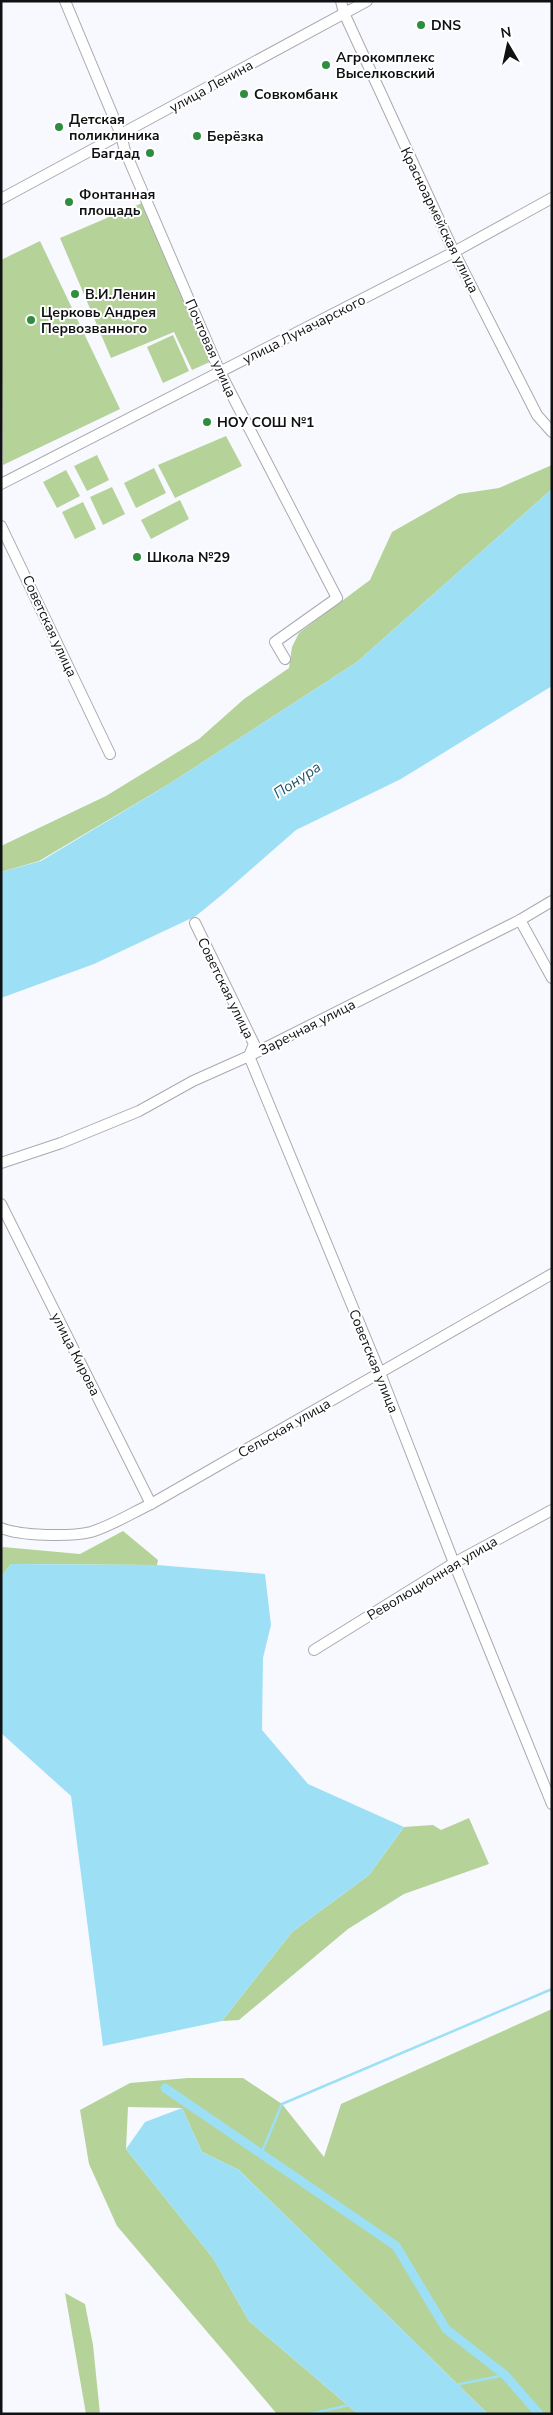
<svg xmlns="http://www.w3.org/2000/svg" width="553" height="2415" font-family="'Nunito Sans',sans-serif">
<rect width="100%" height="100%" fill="#f7f9ff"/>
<g fill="#b5d299">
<polygon points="142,203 212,361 192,370 174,332 111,358 60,238"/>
<polygon points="40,241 120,409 3,465 1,260"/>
<polygon points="173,335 189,371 163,383 147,347"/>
<polygon points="226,436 242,466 175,498 158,465"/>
<polygon points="97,455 109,480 87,491 74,466"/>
<polygon points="552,465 552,489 357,662 169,784 39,861 1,872 1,846 106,796 199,739 244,699 289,668 292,647 299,633 370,580 392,532 459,494 499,488"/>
<polygon points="154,468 166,493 136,508 124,483"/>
<polygon points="66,470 80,496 57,508 43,482"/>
<polygon points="112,487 125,514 103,525 90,497"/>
<polygon points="180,500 189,519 151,539 141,520"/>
<polygon points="83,502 96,529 75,539 62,512"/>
<polygon points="123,1531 158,1560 157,1565 11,1564 1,1577 1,1551 3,1547 80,1554"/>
<polygon points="469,1818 489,1864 404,1894 348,1929 239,2020 222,2021 292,1932 369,1875 404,1827 433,1825 441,1830"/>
<polygon points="552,2009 552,2414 488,2414 239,2170 202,2152 182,2108 128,2107 126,2149 213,2258 249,2321 358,2414 277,2414 117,2226 89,2164 80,2110 130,2083 188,2078 243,2078 282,2104 324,2157 341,2104"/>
<polygon points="65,2293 85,2304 93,2345 100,2414 86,2414"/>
</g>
<g fill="#9de0f5">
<polygon points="552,489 552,686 401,779 296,830 224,893 196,916 94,964 1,998 1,872 41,861 169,784 357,662"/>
<polygon points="11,1564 157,1565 265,1574 271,1625 263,1658 262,1730 308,1784 404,1827 369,1875 292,1932 222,2021 103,2046 71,1796 1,1733 1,1577"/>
<polygon points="182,2108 202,2152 239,2170 488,2414 358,2414 249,2321 213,2258 126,2149 145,2122"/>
</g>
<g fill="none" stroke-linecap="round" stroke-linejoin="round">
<g stroke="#9de0f5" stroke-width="2.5">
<polyline points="261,2154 282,2104 552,1989"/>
<polyline points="455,2385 505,2375"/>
<polyline points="310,2414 349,2405"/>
</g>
<polyline stroke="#9de0f5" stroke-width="9" points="165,2088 396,2246 446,2329 505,2375 539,2414"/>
<defs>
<g id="minor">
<polyline points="65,1 121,135 125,151 220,372 337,598 275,642 285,659"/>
<polyline points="341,1 344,13 454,252 537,415 552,432"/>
<polyline points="1,199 367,1"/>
<polyline points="1,484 454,252 552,198"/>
<polyline points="1,526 110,754"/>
<polyline points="520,920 552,978"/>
<polyline points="195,923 254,1044 249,1056 380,1373 454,1563 552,1804"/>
<polyline points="1,1163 61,1143 139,1111 193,1081 249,1056 520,920 552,901"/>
<polyline points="1,1204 151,1504"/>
<path d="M 1,1528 C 20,1536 70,1537 91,1532 C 111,1526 132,1513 151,1504 L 552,1274"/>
<polyline points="314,1650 454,1563 552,1510"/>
</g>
</defs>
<use href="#minor" stroke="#a8aab1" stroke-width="12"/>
<use href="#minor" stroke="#fff" stroke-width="10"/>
</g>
<g fill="#308d3f" stroke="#fff" stroke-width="2">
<circle cx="421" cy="25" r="5"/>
<circle cx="326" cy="65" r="5"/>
<circle cx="244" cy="94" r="5"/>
<circle cx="59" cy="127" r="5"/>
<circle cx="197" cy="136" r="5"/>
<circle cx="150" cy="153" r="5"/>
<circle cx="69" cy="202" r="5"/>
<circle cx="75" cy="294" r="5"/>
<circle cx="31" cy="320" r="5"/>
<circle cx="207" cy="422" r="5"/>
<circle cx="137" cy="557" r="5"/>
</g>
<g text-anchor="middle" stroke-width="4" stroke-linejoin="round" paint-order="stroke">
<g font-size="14" font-weight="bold" fill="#101113" stroke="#fff" text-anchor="start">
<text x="431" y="30">DNS</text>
<text x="336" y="62">Агрокомплекс<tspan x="336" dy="16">Выселковский</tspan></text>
<text x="254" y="99">Совкомбанк</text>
<text x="69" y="124">Детская<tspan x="69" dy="16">поликлиника</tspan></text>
<text x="207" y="141">Берёзка</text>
<text x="140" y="158" text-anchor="end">Багдад</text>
<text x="79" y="199">Фонтанная<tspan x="79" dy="16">площадь</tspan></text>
<text x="85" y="299">В.И.Ленин</text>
<text x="41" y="317">Церковь Андрея<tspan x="41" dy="16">Первозванного</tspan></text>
<text x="217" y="427">НОУ СОШ №1</text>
<text x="147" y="562">Школа №29</text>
</g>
<g font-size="14" fill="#101113" stroke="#fff">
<text transform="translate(211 86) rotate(-29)" y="5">улица Ленина</text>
<text transform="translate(440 220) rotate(64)" y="5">Красноармейская улица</text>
<text transform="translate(304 329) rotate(-27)" y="5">улица Луначарского</text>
<text transform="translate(211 348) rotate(66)" y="5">Почтовая улица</text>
<text transform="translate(50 626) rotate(65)" y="5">Советская улица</text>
<text transform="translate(226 988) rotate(64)" y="5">Советская улица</text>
<text transform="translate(307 1027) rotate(-27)" y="5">Заречная улица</text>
<text transform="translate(76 1354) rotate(63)" y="5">улица Кирова</text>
<text transform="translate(374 1361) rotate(68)" y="5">Советская улица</text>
<text transform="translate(284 1428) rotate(-30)" y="5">Сельская улица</text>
<text transform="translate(432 1578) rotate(-31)" y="5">Революционная улица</text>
</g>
<g font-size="15" font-style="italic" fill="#1f5563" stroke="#fff">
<text transform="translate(297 780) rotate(-34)" y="5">Понура</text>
</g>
</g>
<rect width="553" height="2415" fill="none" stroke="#101113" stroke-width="5"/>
<g transform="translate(508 45) rotate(351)" stroke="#ffffff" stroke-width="4" paint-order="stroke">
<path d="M0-4L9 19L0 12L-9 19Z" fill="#101113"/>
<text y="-8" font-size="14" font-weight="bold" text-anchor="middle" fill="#101113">N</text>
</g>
</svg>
